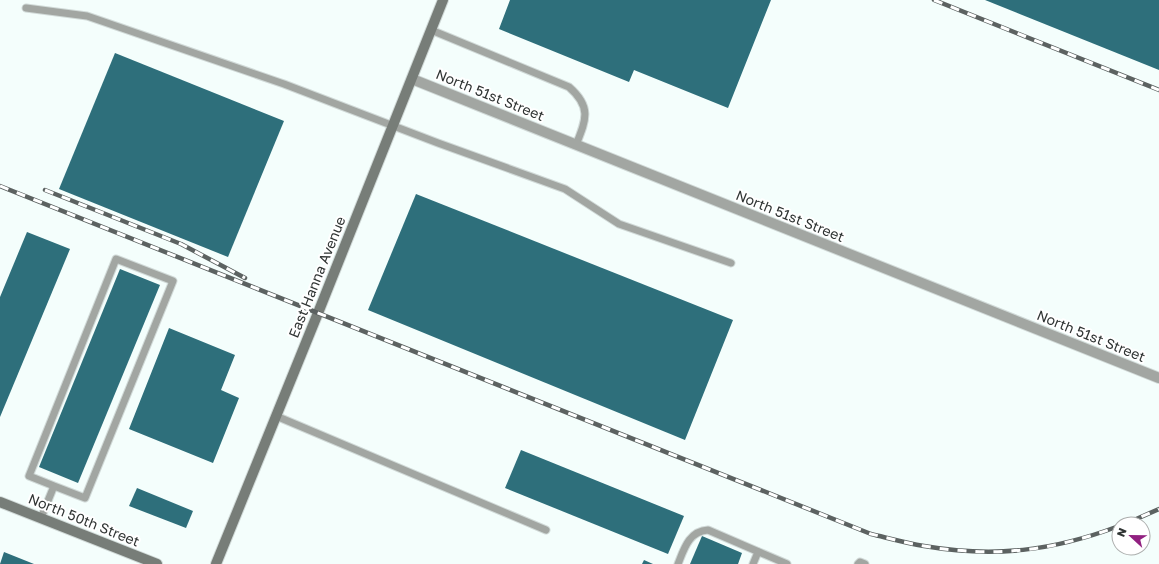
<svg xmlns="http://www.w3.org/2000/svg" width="1159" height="564" font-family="'Golos Text',sans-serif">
<rect width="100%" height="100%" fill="#f4fefc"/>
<g fill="#2e6f7b">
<polygon points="510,0 771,0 728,108 634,70 629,82 499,29"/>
<polygon points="985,0 1159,0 1159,70"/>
<polygon points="115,53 284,121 228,257 59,189"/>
<polygon points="416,194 733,320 685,440 368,310"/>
<polygon points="27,232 70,249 0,417 0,297"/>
<polygon points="120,269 160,285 78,483 39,467"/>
<polygon points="169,328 235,355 221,390 239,398 213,463 129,429"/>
<polygon points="521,450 684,516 668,554 505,488"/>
<polygon points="137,488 193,511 186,528 129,506"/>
<polygon points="702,536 742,553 738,564 690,564"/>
<polygon points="4,552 34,564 0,564"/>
<polygon points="644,560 653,564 642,564"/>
</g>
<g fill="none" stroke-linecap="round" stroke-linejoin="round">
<defs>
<g id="lane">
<polyline points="26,8 87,16 284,84 438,143 565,189 619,224 731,263"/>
<path d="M 431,30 L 569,87 C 592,107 586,120 576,145"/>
<polyline points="276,416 546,530"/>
<polyline points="41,518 54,486 85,498 173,281 116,259 29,476 54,486"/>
<path d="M 678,564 C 684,549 689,531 708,530 L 787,564"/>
<polyline points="753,564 758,552"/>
<polyline points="858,564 860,562 865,564"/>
</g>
<polyline id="street" points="412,79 1159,378"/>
<g id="secondary">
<polyline points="0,502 157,564"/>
<polyline points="216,564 318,313 443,0"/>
</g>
</defs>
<use href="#lane" stroke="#d1dad8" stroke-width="9"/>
<use href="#street" stroke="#d1dad8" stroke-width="12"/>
<use href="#secondary" stroke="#d1dad8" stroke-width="12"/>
<use href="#lane" stroke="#a2a6a2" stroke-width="7"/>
<use href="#street" stroke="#a2a6a2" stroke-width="10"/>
<use href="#secondary" stroke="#777d78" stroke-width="10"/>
<defs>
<g id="rail">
<polyline points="934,0 1159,90"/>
<path d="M 0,186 L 871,534 C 888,538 906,543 924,546 C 994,558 1053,551 1119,526"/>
<polyline points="45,190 181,244 245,278"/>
<polyline points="1125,524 1159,509"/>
</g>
</defs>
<use href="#rail" stroke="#5c6261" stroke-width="4.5"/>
<use href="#rail" stroke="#fff" stroke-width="3" stroke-dasharray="9" stroke-linecap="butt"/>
</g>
<g text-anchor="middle" stroke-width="4" stroke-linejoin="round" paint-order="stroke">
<g font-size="14" fill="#2f3433" stroke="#fff">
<text transform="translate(490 95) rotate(22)" y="5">North 51st Street</text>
<text transform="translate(790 216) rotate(22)" y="5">North 51st Street</text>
<text transform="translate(317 277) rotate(-68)" y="5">East Hanna Avenue</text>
<text transform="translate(1091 336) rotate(22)" y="5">North 51st Street</text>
<text transform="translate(84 520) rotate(22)" y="5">North 50th Street</text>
</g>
</g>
<g transform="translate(1131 536) rotate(292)"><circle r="19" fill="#ffffff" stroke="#acaead"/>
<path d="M0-3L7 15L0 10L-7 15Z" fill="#912080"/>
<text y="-6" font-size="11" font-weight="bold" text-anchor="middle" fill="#2f3433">N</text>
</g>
</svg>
